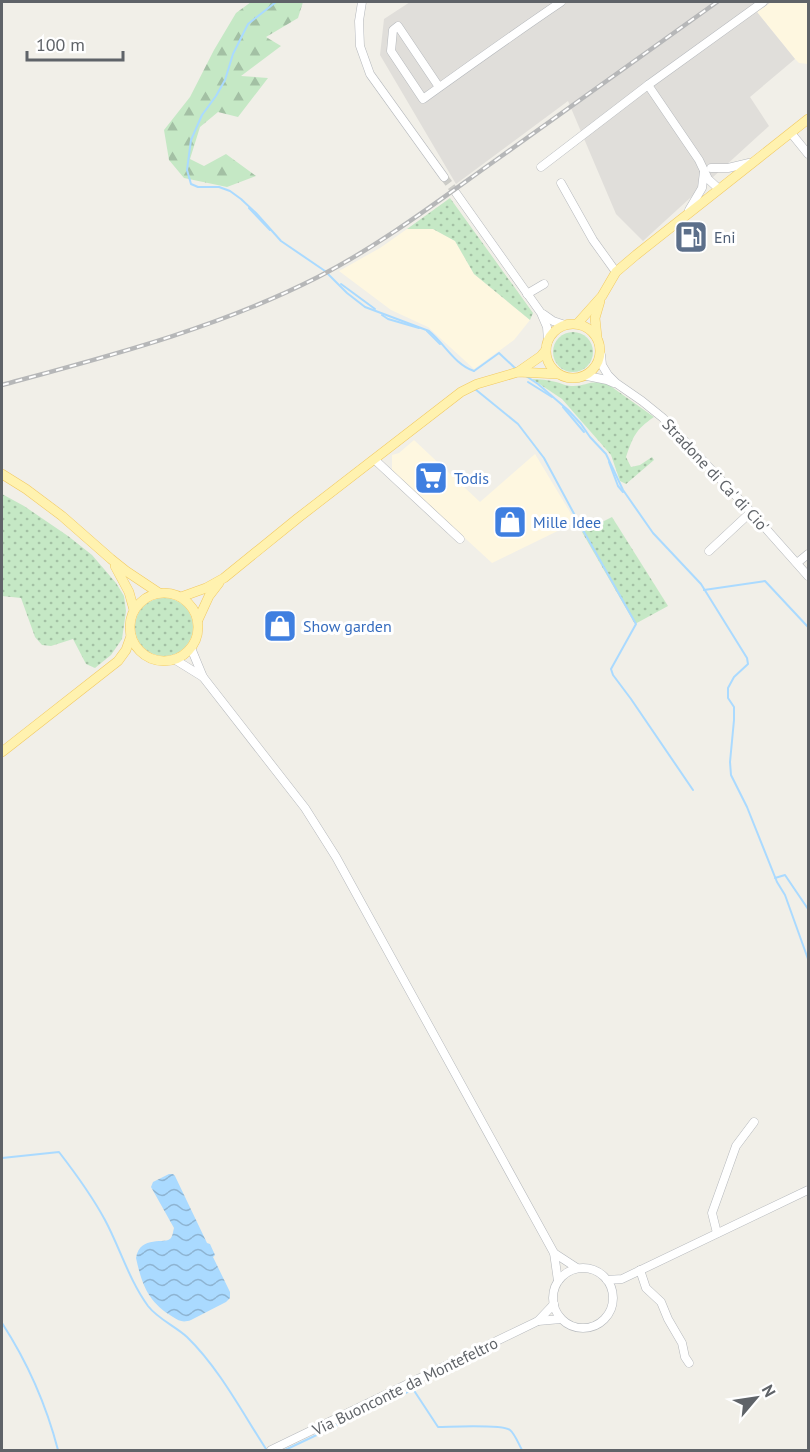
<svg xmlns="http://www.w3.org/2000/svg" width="810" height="1452" font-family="'PT Sans',sans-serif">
<defs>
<pattern id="grass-dots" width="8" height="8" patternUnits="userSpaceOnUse" patternTransform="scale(1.5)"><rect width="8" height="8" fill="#c5e8c5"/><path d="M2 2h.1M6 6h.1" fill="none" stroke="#a3c0a4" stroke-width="1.8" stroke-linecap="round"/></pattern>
<pattern id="forest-firs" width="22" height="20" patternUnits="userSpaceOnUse" patternTransform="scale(1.5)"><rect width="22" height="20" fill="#c5e8c5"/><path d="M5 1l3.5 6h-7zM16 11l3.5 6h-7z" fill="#a3c0a4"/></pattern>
<pattern id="water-waves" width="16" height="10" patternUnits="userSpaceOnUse" patternTransform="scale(1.5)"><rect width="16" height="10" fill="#aadaff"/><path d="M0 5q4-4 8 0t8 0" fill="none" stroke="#8eb4d2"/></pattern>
</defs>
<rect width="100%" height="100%" fill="#f1efe8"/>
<g fill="#fef7e0">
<polygon points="771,2 808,2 808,64 799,63 795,59 757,12"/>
<polygon points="407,229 433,229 455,241 474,274 530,320 514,340 474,369 428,327 391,310 339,271 380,248"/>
<polygon points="414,440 480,502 535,454 576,522 492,563 392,471 392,455 399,453"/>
</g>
<polygon fill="#e0deda" points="410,2 771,2 757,12 795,59 750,97 769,126 643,241 616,214 568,101 456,184 380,55 384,19"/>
<g fill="url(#grass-dots)">
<polygon points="450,198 533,313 530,320 474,274 455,241 433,229 407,229"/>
<circle cx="573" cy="352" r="20"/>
<path d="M 532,379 C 540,379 548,380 556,382 C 561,383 566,386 571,386 C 587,387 590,378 609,385 L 654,417 C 635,430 633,437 626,457 L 631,467 L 640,465 L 652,457 L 654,460 L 626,484 L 620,481 L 611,455 L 562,399 Z"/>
<polygon points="2,494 24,506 68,536 92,555 116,583 124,596 126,611 122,639 111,655 95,668 86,664 73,639 51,646 42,645 35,637 21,598 2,596"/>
<polygon points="612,517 668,606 635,624 582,532"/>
<circle cx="164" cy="627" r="29"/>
</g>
<polygon fill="url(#forest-firs)" points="251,2 303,2 298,18 266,37 281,46 241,76 268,78 238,117 218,112 200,127 190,159 204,166 226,154 256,176 227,187 184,178 169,160 164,130 190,97 214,50 236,13"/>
<path fill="url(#water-waves)" d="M 169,1174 L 173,1174 L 175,1176 L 207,1243 L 210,1244 L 215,1255 L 213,1257 L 230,1292 L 230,1298 L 226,1302 L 191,1320 C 183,1323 179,1321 173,1317 C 148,1302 142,1285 136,1258 C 140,1234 166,1245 171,1238 C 173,1235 173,1231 174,1228 L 151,1187 L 153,1182 Z"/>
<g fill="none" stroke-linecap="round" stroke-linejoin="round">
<g stroke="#aadaff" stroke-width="2">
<path d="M 276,2 L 248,24 L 233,54 L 225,80 L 216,96 L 202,115 L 191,140 L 187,170 L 191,184 L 198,187 L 219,187 L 230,191 L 241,199 L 256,213 L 281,241 L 325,271 L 347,293 L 365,307 L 429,331 C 445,344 454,364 474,371"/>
<polyline points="249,208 270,230"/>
<polyline points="341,284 375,309"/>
<polyline points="382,315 388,319 419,328"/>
<polyline points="427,331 440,344"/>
<polyline points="474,371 499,353 516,369"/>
<polyline points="526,376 538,384 568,410 581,424 590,437 606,454 623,490 653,533 701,584 747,658 748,664 734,677 728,688 728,698 734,707 734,720 730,762 731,775 747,807 777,882 785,895 808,959"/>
<polyline points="528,382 552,397"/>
<polyline points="475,389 518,424 544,458 579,523 636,624 611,669 613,675 631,699 693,790"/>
<polyline points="563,407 584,432"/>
<polyline points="609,462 618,486 623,492"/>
<polyline points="704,590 765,581 808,627"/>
<polyline points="775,878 785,875 808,909"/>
<path d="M 2,1158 L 59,1152 C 76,1174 92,1196 105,1220 C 120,1248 129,1280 148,1306 C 158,1319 175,1326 187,1337 C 219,1368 242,1412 266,1449"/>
<path d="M 2,1323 C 28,1363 46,1404 58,1450"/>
<path d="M 406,1393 L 413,1389 L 438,1427 C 451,1427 502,1424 510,1430 C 515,1434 519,1445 522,1450"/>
<polyline points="285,1450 401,1395"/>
</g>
<polyline stroke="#ccccc8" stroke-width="8" stroke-dasharray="8 4" stroke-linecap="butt" points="444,177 456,193"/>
<defs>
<g id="minor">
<polyline points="362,2 359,21 360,46 370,74 444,177"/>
<path d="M 439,87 L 398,26 L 393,30 L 391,51 L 423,99 C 469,66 515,33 561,2"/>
<polyline points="791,133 808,154"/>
<polyline points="541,167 648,85"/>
<polyline points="711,168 728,168 749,163"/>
<polyline points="561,183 593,240 616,272"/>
<polyline points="719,189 708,179 699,160 648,85 763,2"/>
<polyline points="456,193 541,313 547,327 548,341"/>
<polyline points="689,210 702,188 704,172"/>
<polyline points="527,294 544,284"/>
<polyline points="543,314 553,321 565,325"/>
<polyline points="601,355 602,365 608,375 616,383 642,401 663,418 751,512 808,576"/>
<polyline points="587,376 607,380 614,383"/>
<polyline points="375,460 460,539"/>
<polyline points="709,551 751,512"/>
<polyline points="797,563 808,554"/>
<polyline points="191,648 203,677 305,808 336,857 554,1253 558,1281"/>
<polyline points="174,659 203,677"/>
<polyline points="717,1233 712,1213 736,1146 754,1122"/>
<polyline points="554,1253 577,1268"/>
<circle cx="583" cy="1298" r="30"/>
<polyline points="640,1270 646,1288 661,1302 668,1319 682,1343 685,1357 689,1363"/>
<polyline points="607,1280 622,1279 808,1190"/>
<polyline points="538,1321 561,1319"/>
<polyline points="271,1450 538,1321 554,1304"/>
</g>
<g id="major">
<circle cx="573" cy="351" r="27"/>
<polyline points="577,324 602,296 616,272 636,255 808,119"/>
<polyline points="597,337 595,318 600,301"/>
<polyline points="518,372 541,356 546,350"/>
<polyline points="2,474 26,489 62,516 111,559 126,571 159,593"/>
<polyline points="115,566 129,592 134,610"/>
<circle cx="164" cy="627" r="34"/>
<polyline points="181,597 206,588 224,578 298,518 461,392 477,384 518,372 558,374"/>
<polyline points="198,620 209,596 219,583"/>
<polyline points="2,752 118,661 126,650 131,636"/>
</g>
</defs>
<use href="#minor" stroke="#b5b8bc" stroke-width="9"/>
<use href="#major" stroke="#f2c960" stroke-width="10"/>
<use href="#minor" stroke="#fff" stroke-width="8"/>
<use href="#major" stroke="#fff2af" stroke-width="9"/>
<defs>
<path id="rail" d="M 2,385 C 109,356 218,328 318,277 C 382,244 438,201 496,160 C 570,107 644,54 717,2"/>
</defs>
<use href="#rail" stroke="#b6b7b8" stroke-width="4.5"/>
<use href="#rail" stroke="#fff" stroke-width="2" stroke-dasharray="7" stroke-linecap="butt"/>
</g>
<defs>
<symbol id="fuel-square" viewBox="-11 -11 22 22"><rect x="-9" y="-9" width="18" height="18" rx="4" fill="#5c6f8a" stroke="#fff"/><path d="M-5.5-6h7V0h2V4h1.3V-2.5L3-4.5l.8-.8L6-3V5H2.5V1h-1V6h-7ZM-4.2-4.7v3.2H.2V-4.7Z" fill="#fff"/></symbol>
<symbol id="supermarket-square" viewBox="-11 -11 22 22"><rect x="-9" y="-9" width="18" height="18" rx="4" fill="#3f7fe0" stroke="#fff"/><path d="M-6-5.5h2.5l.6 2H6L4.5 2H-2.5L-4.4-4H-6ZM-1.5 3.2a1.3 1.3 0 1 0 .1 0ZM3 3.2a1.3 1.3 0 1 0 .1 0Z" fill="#fff"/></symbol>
<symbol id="shop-square" viewBox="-11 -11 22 22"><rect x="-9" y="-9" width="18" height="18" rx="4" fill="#3f7fe0" stroke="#fff"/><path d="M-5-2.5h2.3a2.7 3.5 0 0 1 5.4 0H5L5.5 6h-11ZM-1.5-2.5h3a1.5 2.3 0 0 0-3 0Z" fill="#fff"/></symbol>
</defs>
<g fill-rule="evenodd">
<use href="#fuel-square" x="672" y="218" width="38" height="38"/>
<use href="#supermarket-square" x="412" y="459" width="38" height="38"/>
<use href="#shop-square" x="491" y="503" width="38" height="38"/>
<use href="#shop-square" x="261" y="607" width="38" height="38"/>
</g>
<g text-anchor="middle" stroke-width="6" stroke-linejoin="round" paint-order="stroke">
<g font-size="16" fill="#4e5e75" stroke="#fff" text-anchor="start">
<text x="714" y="243">Eni</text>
</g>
<g font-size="16" fill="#5f6368" stroke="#fff">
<text transform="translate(716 475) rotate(47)" y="6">Stradone di Ca' di Cio'</text>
<text transform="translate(405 1386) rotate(-26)" y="6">Via Buonconte da Montefeltro</text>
</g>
<g font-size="16" fill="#366cbe" stroke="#fff" text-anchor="start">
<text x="454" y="484">Todis</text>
<text x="533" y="528">Mille Idee</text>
<text x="303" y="632">Show garden</text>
</g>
</g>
<rect width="810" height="1452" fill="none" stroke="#5f6368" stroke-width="6"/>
<g transform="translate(756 1398) rotate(61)" stroke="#ffffff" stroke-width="4.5" paint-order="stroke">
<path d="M0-4.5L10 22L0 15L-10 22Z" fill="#5f6368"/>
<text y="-9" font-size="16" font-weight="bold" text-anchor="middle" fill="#5f6368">N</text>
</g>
<path d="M27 51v9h96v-9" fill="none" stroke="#5f6368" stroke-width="3"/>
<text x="36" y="51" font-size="18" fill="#5f6368" stroke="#ffffff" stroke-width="4.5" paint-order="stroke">100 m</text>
</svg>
